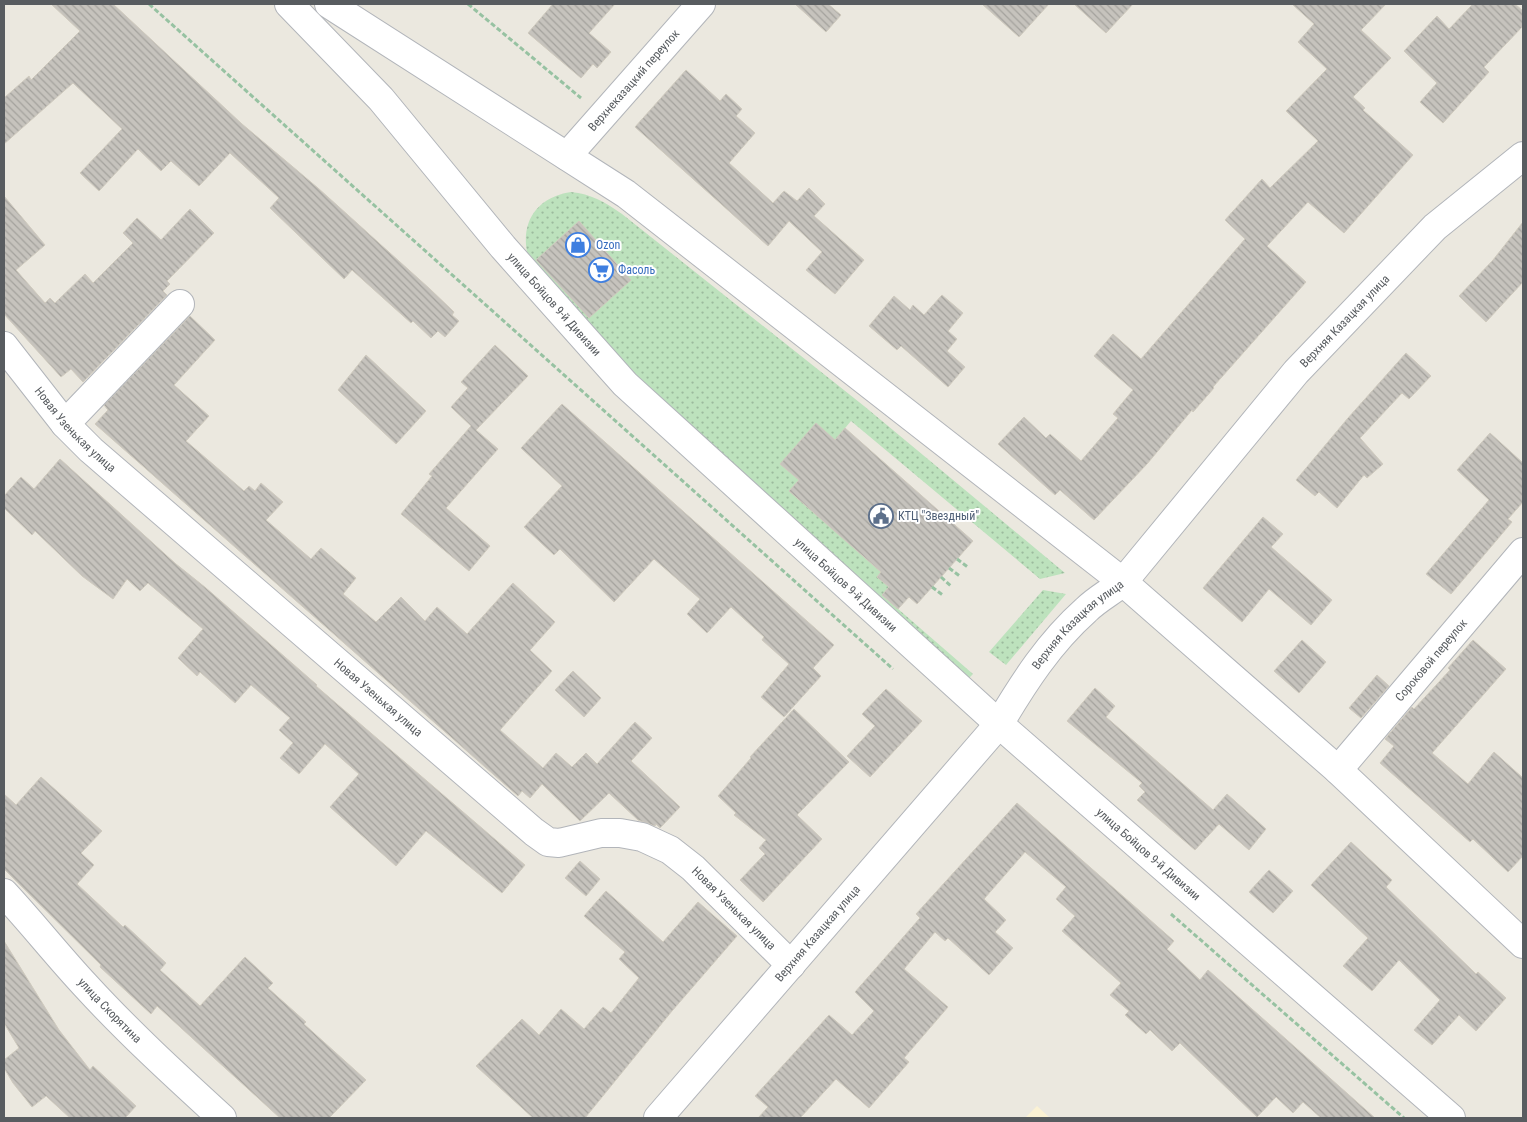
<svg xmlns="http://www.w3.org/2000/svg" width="1527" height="1122" font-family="'Roboto Condensed',sans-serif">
<defs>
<pattern id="green-dots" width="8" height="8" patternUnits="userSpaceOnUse" patternTransform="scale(1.25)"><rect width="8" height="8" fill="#bde2bd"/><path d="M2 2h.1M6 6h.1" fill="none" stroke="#9cba9d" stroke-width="1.8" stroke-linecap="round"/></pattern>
<pattern id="building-back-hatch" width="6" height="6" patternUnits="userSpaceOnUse" patternTransform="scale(1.25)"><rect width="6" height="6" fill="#c6c3bd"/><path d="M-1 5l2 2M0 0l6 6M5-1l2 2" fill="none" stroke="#a4a29d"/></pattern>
</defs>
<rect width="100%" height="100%" fill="#ebe8df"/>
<polygon fill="#fbf2d4" points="1037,1106 1050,1118 1025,1118"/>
<g fill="url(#green-dots)">
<path d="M 571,192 C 591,194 605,202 622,214 L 864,406 L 1065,573 L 1040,579 L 851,421 L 835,440 L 781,464 L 799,480 L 790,491 L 881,572 L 877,577 L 889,587 L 882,595 L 973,674 L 968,679 L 635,374 L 533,271 C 517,235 527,199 571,192 Z"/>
<polygon points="1043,590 1066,594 1006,665 989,652"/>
</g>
<g fill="url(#building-back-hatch)" stroke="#cfcabe">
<polygon points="51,4 113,4 242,124 318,188 430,289 454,312 452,315 459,321 445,337 438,331 431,338 413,321 411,323 352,270 344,279 270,208 279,198 230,153 199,186 171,161 161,171 138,149 99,191 80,173 122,129 73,83 4,144 4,98 29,76 31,80 80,31"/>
<polygon points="553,4 615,4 589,33 611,52 597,68 593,64 581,78 528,33"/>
<polygon points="795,4 828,4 841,15 826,32"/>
<polygon points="982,4 1049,4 1019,37"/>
<polygon points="1074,4 1133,4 1106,33"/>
<polygon points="1292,4 1386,4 1361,30 1391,58 1353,97 1365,108 1363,110 1413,155 1344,233 1308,202 1267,246 1306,282 1213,387 1214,388 1193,412 1192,410 1147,464 1094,520 1060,490 1055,495 998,444 1024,417 1046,438 1050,434 1081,461 1118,418 1113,414 1133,390 1094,356 1113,334 1141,359 1245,239 1225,220 1262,179 1270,188 1318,141 1286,111 1327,69 1298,42 1314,24"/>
<polygon points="1473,4 1515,4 1523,11 1523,26 1484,67 1489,72 1443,123 1420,102 1437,83 1404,51 1437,16 1449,29"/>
<polygon points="686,70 720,101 726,94 742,109 736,116 755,133 729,163 773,203 784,191 797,201 809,188 825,204 814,216 864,260 835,294 806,270 822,252 789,221 768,246 635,127"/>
<polygon points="4,196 45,245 16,270 45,303 50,298 55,303 85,274 93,283 133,243 123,233 137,218 161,240 190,209 214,233 167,281 170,284 163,291 167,295 83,382 71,369 61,377 4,314"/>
<polygon points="579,221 631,280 589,318 536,260"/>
<polygon points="1523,222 1523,282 1486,322 1459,296 1493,260"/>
<polygon points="942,295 963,313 948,331 957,339 947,351 965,367 948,387 901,346 897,350 869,326 894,296 910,310 913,305 924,315"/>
<polygon points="190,316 215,340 174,385 209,416 186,441 244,491 249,486 255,491 261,483 283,502 266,520 311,559 321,548 356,578 343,594 376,622 401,597 425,621 437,607 467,634 513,583 555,622 530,650 552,671 500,730 543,768 556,753 572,767 586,753 597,764 635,722 652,738 631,761 680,807 660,828 656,824 655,826 638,820 609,793 580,821 542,784 530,798 522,791 518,796 95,424 108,410 104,405"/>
<polygon points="495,345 528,376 476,430 498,449 446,508 490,546 469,571 401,514 432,476 429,474 471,426 451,407 468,388 461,382"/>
<polygon points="1406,353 1431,376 1409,399 1402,393 1360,438 1383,464 1367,478 1364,475 1337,508 1319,492 1315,496 1296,480 1348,418"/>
<polygon points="366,355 426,411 396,444 338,390"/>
<polygon points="562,404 834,645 813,668 821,676 784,717 761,697 789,664 762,640 764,637 731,607 707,633 687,614 700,599 654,559 614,602 560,549 554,555 524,527 562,486 521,448"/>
<polygon points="816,423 835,440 845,428 973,541 917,604 909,597 898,609 882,595 889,587 877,577 881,572 789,491 799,480 780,464"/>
<polygon points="1490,433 1523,463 1523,502 1508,519 1512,522 1451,594 1426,574 1489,500 1457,470"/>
<polygon points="60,459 176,564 206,588 317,685 316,686 525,865 502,893 426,831 396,866 330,807 359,774 325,744 299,774 280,758 293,743 279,730 290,718 251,685 235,703 200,672 197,676 178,658 203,629 148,583 140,591 127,579 113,599 82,576 35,531 32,535 4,508 4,496 21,477 34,489"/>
<polygon points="1263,517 1283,534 1271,547 1332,600 1311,625 1269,589 1242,622 1203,588"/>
<polygon points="1302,640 1326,662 1299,693 1274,671"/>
<polygon points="1473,640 1506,669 1432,753 1468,784 1494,752 1523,778 1523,856 1508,872 1473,839 1470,842 1380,763 1394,746 1385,739 1412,707 1414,709 1450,670 1448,668"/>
<polygon points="573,671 601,698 584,717 555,690"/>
<polygon points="1377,675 1389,686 1361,718 1349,708"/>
<polygon points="1095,688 1115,706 1106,717 1213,810 1227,794 1266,829 1249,850 1219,824 1195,850 1137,800 1145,792 1139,786 1142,783 1067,721"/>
<polygon points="886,689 922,721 870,777 847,756 875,726 862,714"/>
<polygon points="794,709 849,762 797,815 822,839 763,902 740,880 765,854 759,848 766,840 734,815 736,813 718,796 751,758 750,757"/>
<polygon points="41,777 102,831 81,853 94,865 77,884 123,927 125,925 166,963 160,970 200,1006 245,957 273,983 268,988 306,1022 304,1024 366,1080 329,1118 280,1118 157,1006 151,1014 100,967 101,965 4,869 4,794 16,805"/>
<polygon points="1017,803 1174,941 1167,949 1200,980 1208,970 1375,1118 1321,1118 1303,1102 1293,1113 1276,1097 1257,1117 1180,1043 1172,1051 1150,1030 1146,1034 1125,1015 1129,1011 1110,995 1121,983 1062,931 1075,916 1056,899 1066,887 1025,852 984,899 1006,920 995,932 1013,948 989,975 948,938 945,941 935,932 904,969 948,1007 904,1058 909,1062 869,1108 836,1079 800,1118 758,1118 768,1107 755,1096 829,1015 852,1035 874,1011 855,992 920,918 916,914"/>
<polygon points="1351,842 1392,880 1386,887 1476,974 1478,972 1506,998 1476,1031 1459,1015 1432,1045 1414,1030 1440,1000 1399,960 1372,991 1343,966 1368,938 1311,885"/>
<polygon points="580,861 600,879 586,896 565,878"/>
<polygon points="1269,870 1293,891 1273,913 1249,892"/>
<polygon points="606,891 663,942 698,902 737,936 672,1011 585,1118 533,1118 476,1066 522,1019 539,1035 561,1009 584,1029 603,1007 611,1013 639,978 619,959 625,952 584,916"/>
<polygon points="4,941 59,1030 90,1070 93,1066 136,1106 125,1118 70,1118 46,1096 32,1107 13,1083 4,1068 4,1060 19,1048 4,1023"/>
</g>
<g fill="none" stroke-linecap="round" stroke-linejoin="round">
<defs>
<g id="minor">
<path id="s1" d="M 289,4 L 381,99 L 503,247 L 625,384 L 999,724 L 1451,1118"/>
<polyline points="329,4 626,194 1123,582 1338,770 1523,944"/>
<path id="s2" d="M 567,156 L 701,4"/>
<path id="s3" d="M 4,346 L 65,424 L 91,450 L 534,832 L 548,842 L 559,843 L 601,833 L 620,833 L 642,837 L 670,850 L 693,868 L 791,965"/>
<polyline points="65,424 180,304"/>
<path id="s4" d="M 1338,770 L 1523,552"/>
<path id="s5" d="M 4,893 C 32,923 57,955 85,985 C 128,1032 175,1075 222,1118"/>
<path id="s6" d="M 658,1118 L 999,724 C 1024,682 1049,643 1086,610 C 1097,599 1111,592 1123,582 L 1296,372 L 1435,227 L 1523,156"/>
</g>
</defs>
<use href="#minor" stroke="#b2b5ba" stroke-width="30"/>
<g stroke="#97c2a2" stroke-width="3" stroke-dasharray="5 2.5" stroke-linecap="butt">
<polyline points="149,4 893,669"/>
<polyline points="468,4 581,98"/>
<polyline points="957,559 969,568"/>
<polyline points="949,568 961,577"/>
<polyline points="941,577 952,587"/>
<polyline points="932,587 944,596"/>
<polyline points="1171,914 1404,1118"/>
</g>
<use href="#minor" stroke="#fff" stroke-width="28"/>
</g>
<defs>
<symbol id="shop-ring" viewBox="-11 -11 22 22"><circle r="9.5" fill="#fff" stroke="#3f7fe0" stroke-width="1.5"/><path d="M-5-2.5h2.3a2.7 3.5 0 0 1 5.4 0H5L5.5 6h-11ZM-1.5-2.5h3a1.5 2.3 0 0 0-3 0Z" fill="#3f7fe0"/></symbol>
<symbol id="supermarket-ring" viewBox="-11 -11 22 22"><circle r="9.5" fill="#fff" stroke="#3f7fe0" stroke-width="1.5"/><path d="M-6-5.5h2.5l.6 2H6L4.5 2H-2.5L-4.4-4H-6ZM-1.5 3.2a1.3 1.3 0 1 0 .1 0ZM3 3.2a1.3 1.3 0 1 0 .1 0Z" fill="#3f7fe0"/></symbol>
<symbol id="civic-ring" viewBox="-11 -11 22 22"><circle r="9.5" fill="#fff" stroke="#5c6f8a" stroke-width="1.5"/><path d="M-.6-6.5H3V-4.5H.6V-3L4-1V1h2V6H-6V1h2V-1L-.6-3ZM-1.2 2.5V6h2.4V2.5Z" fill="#5c6f8a"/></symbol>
</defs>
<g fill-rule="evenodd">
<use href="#shop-ring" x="564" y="231" width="28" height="28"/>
<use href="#supermarket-ring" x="587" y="256" width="28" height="28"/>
<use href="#civic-ring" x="867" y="502" width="28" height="28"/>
</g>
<g text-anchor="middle" stroke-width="4" stroke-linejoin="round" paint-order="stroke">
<g font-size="12" fill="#585c60" stroke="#fff">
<text dy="4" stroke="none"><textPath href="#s2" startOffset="101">Верхнеказацкий переулок</textPath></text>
<text dy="4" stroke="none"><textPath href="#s1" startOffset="401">улица Бойцов 9-й Дивизии</textPath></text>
<text dy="4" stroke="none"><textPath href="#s6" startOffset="1054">Верхняя Казацкая улица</textPath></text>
<text dy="4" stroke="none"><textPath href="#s3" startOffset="110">Новая Узенькая улица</textPath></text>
<text dy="4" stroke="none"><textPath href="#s1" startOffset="806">улица Бойцов 9-й Дивизии</textPath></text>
<text dy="4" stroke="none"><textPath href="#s6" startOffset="649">Верхняя Казацкая улица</textPath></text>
<text dy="4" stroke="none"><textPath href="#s4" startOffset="144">Сороковой переулок</textPath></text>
<text dy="4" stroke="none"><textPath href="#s3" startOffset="515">Новая Узенькая улица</textPath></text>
<text dy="4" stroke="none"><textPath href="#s1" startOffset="1211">улица Бойцов 9-й Дивизии</textPath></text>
<text dy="4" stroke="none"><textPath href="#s3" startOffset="951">Новая Узенькая улица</textPath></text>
<text dy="4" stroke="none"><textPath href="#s6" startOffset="244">Верхняя Казацкая улица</textPath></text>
<text dy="4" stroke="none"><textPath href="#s5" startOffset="158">улица Скорятина</textPath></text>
</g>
<g font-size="12" fill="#366cbe" stroke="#fff" text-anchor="start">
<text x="596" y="249">Ozon</text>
<text x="618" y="274">Фасоль</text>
</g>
<g font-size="12" fill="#4e5e75" stroke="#fff" text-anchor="start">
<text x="898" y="520">КТЦ "Звездный"</text>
</g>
</g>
<rect width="1527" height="1122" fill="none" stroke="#585c60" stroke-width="10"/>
</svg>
